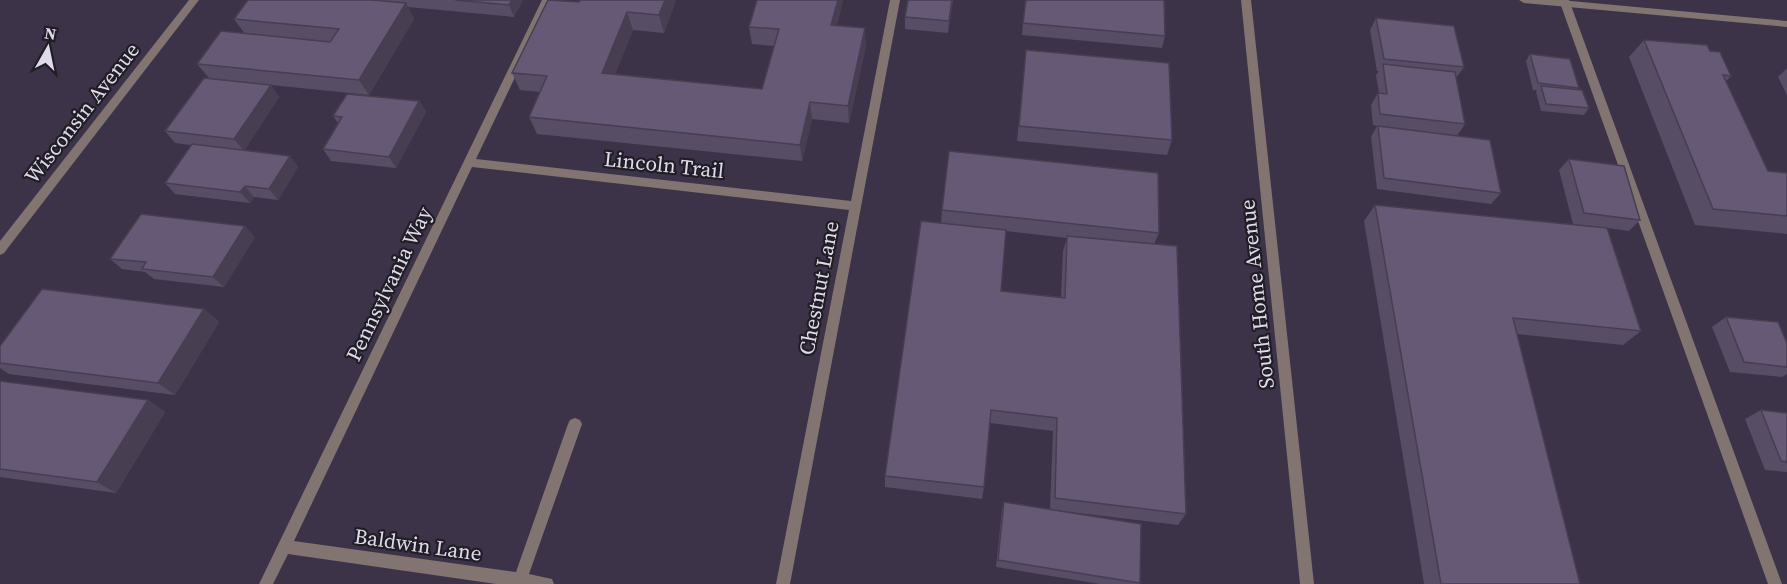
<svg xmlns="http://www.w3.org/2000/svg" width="1787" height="584" font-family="'Source Serif 4',serif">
<rect width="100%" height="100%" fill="#3c3348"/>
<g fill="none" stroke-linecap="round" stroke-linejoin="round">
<g fill="#817471" fill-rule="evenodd">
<polygon points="542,0 552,0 476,159 851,201 890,0 900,0 790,584 776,584 849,210 472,167 294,541 516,572 568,424 570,420 575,418 580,420 582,424 529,574 552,579 554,584 496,584 288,554 273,584 259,584"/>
<polygon points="1559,0 1569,0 1782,584 1768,584"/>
</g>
<g fill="#817471" fill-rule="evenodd">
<polygon points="189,0 199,0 4,253 0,255 0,241"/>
<polygon points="1241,0 1251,0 1314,584 1300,584"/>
</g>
<polygon fill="#817471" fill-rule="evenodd" points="1519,0 1560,0 1787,21 1787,27 1524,3"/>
</g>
<g fill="#574d65" fill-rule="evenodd">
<polygon points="248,0 523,0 514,17 408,7 414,19 369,95 271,85 279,97 244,151 290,156 298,167 278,200 254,197 250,203 175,194 165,183 191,145 175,143 165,131 209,78 197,64 245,34 234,19"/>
<polygon points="676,0 664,33 633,30 615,74 762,89 774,46 752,44 749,27 843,0 837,26 866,46 849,123 812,119 802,161 537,134 529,117 540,92 520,90 512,73 579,2"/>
<polygon points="953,0 948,33 905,29 905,17"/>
<polygon points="1025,0 1164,0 1165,36 1162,48 1022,35"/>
<polygon points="1376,18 1464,67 1456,78 1465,124 1457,136 1501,193 1491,204 1377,189 1371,137 1377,126 1373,125 1371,105 1378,93 1379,93 1376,75 1379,71 1377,71 1370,30"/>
<polygon points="1644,40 1710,51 1731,76 1726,81 1768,171 1787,173 1787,234 1695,225 1629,57"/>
<polygon points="1026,50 1172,140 1167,155 1017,141"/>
<polygon points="1530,54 1579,88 1577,89 1589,108 1584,115 1541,111 1536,92 1537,90 1533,90 1526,61"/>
<polygon points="1787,68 1787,95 1778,77"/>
<polygon points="419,101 426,112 396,168 331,161 323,149 338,123 333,116"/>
<polygon points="1569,159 1640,220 1629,231 1607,228 1641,331 1623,345 1517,334 1580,584 1424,584 1364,221 1375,205 1601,227 1573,224 1559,170"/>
<path d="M 942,210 L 1159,233 L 1154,244 L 1186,514 L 1178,525 L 1062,511 L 1140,583 L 1140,584 L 1100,584 L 996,567 L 1002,510 L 1004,502 L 1050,509 L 1053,431 L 990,423 L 984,487 L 982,499 L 885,487 L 885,476 L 941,223 ZM 1006,231 L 1067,238 L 1063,251 L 1061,297 L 1001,291 Z"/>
<polygon points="255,237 224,287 154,279 145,272 122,269 110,259"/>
<polygon points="204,309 219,322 175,395 9,374 0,368 0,346"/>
<polygon points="1726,317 1787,343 1787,374 1782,377 1730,372 1712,327"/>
<polygon points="0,381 148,400 165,412 116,493 0,477"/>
<polygon points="1761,410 1787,413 1787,472 1765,470 1745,419"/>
</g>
<g fill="#473e52">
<polygon points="512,0 523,0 514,17 509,5"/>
<polygon points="665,0 676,0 664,33 659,15"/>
<polygon points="838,0 843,0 833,43 831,25"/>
<polygon points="952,0 953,0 948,33 949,21"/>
<polygon points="406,3 414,19 369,95 359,80"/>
<polygon points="627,12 633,30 608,91 602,73"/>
<polygon points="865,28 866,46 849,123 848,106"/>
<polygon points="271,85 279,97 244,151 234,139"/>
<polygon points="419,101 426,112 396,168 389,157"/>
<polygon points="810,102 812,119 802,161 800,145"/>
<polygon points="290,156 298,167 278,200 269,189"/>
<polygon points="245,186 254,197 250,203 240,192"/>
<polygon points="245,226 255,237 224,287 213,277"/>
<polygon points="204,309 219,322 175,395 158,383"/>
<polygon points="148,400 165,412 116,493 97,482"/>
</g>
<g fill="#655975" stroke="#473e52" stroke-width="1.5">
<polygon points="248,0 372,0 406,3 359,80 197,64 221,31 330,42 339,29 234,19"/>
<polygon points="455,0 512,0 509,5"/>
<polygon points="548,0 579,2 580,0 665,0 659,15 627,12 602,73 762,89 779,29 749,27 757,0 838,0 831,25 865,28 848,106 810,102 800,145 529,117 547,76 512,73"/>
<polygon points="908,0 952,0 949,21 905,17"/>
<polygon points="1026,0 1164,0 1165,36 1023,23"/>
<polygon points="1376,18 1454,26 1464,67 1384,59"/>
<polygon points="1644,40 1707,45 1710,51 1720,52 1731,76 1723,75 1768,171 1787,173 1787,216 1713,209"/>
<polygon points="1026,50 1169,63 1172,140 1019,126"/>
<polygon points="1530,54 1570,59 1579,88 1538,83"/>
<polygon points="1383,64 1455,72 1465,124 1380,114 1378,93 1387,94"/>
<polygon points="204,78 271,85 234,139 165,131"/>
<polygon points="1541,86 1582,90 1589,108 1546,104"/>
<polygon points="347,94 419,101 389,157 323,149 342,117 333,116"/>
<polygon points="1378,126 1490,140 1501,193 1384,178"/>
<polygon points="192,144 290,156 269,189 245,186 240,192 165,183"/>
<polygon points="949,151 1158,173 1159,233 942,210"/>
<polygon points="1569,159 1624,166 1640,220 1584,213"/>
<polygon points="1375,205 1607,228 1641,331 1513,318 1580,584 1441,584"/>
<polygon points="141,214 245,226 213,277 142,269 146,262 110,259"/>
<polygon points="921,221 1006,230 1001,291 1065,298 1067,236 1177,246 1186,514 1055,498 1057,418 991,410 984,487 885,476"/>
<polygon points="42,289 204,309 158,383 0,363 0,346"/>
<polygon points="1726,317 1778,322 1787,343 1787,367 1744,362"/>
<polygon points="0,381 148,400 97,482 0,469"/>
<polygon points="1761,410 1787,413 1787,462 1781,461"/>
<polygon points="1004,502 1141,524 1140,583 998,560"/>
</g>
<g text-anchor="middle" stroke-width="4.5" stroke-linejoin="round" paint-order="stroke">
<g font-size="21" fill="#e0dbe9" stroke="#211d27">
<text transform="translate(82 113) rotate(-52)" y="7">Wisconsin Avenue</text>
<text transform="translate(664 165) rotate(6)" y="7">Lincoln Trail</text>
<text transform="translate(389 284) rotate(-64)" y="7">Pennsylvania Way</text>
<text transform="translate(819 288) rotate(-79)" y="7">Chestnut Lane</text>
<text transform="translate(1257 294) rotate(-96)" y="7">South Home Avenue</text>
<text transform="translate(418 545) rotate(8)" y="7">Baldwin Lane</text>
</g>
</g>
<g transform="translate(48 48) rotate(9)" stroke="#211d27" stroke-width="4.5" paint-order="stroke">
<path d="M0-4.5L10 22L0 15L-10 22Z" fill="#e0dbe9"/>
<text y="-9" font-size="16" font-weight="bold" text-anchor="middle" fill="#e0dbe9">N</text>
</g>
</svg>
